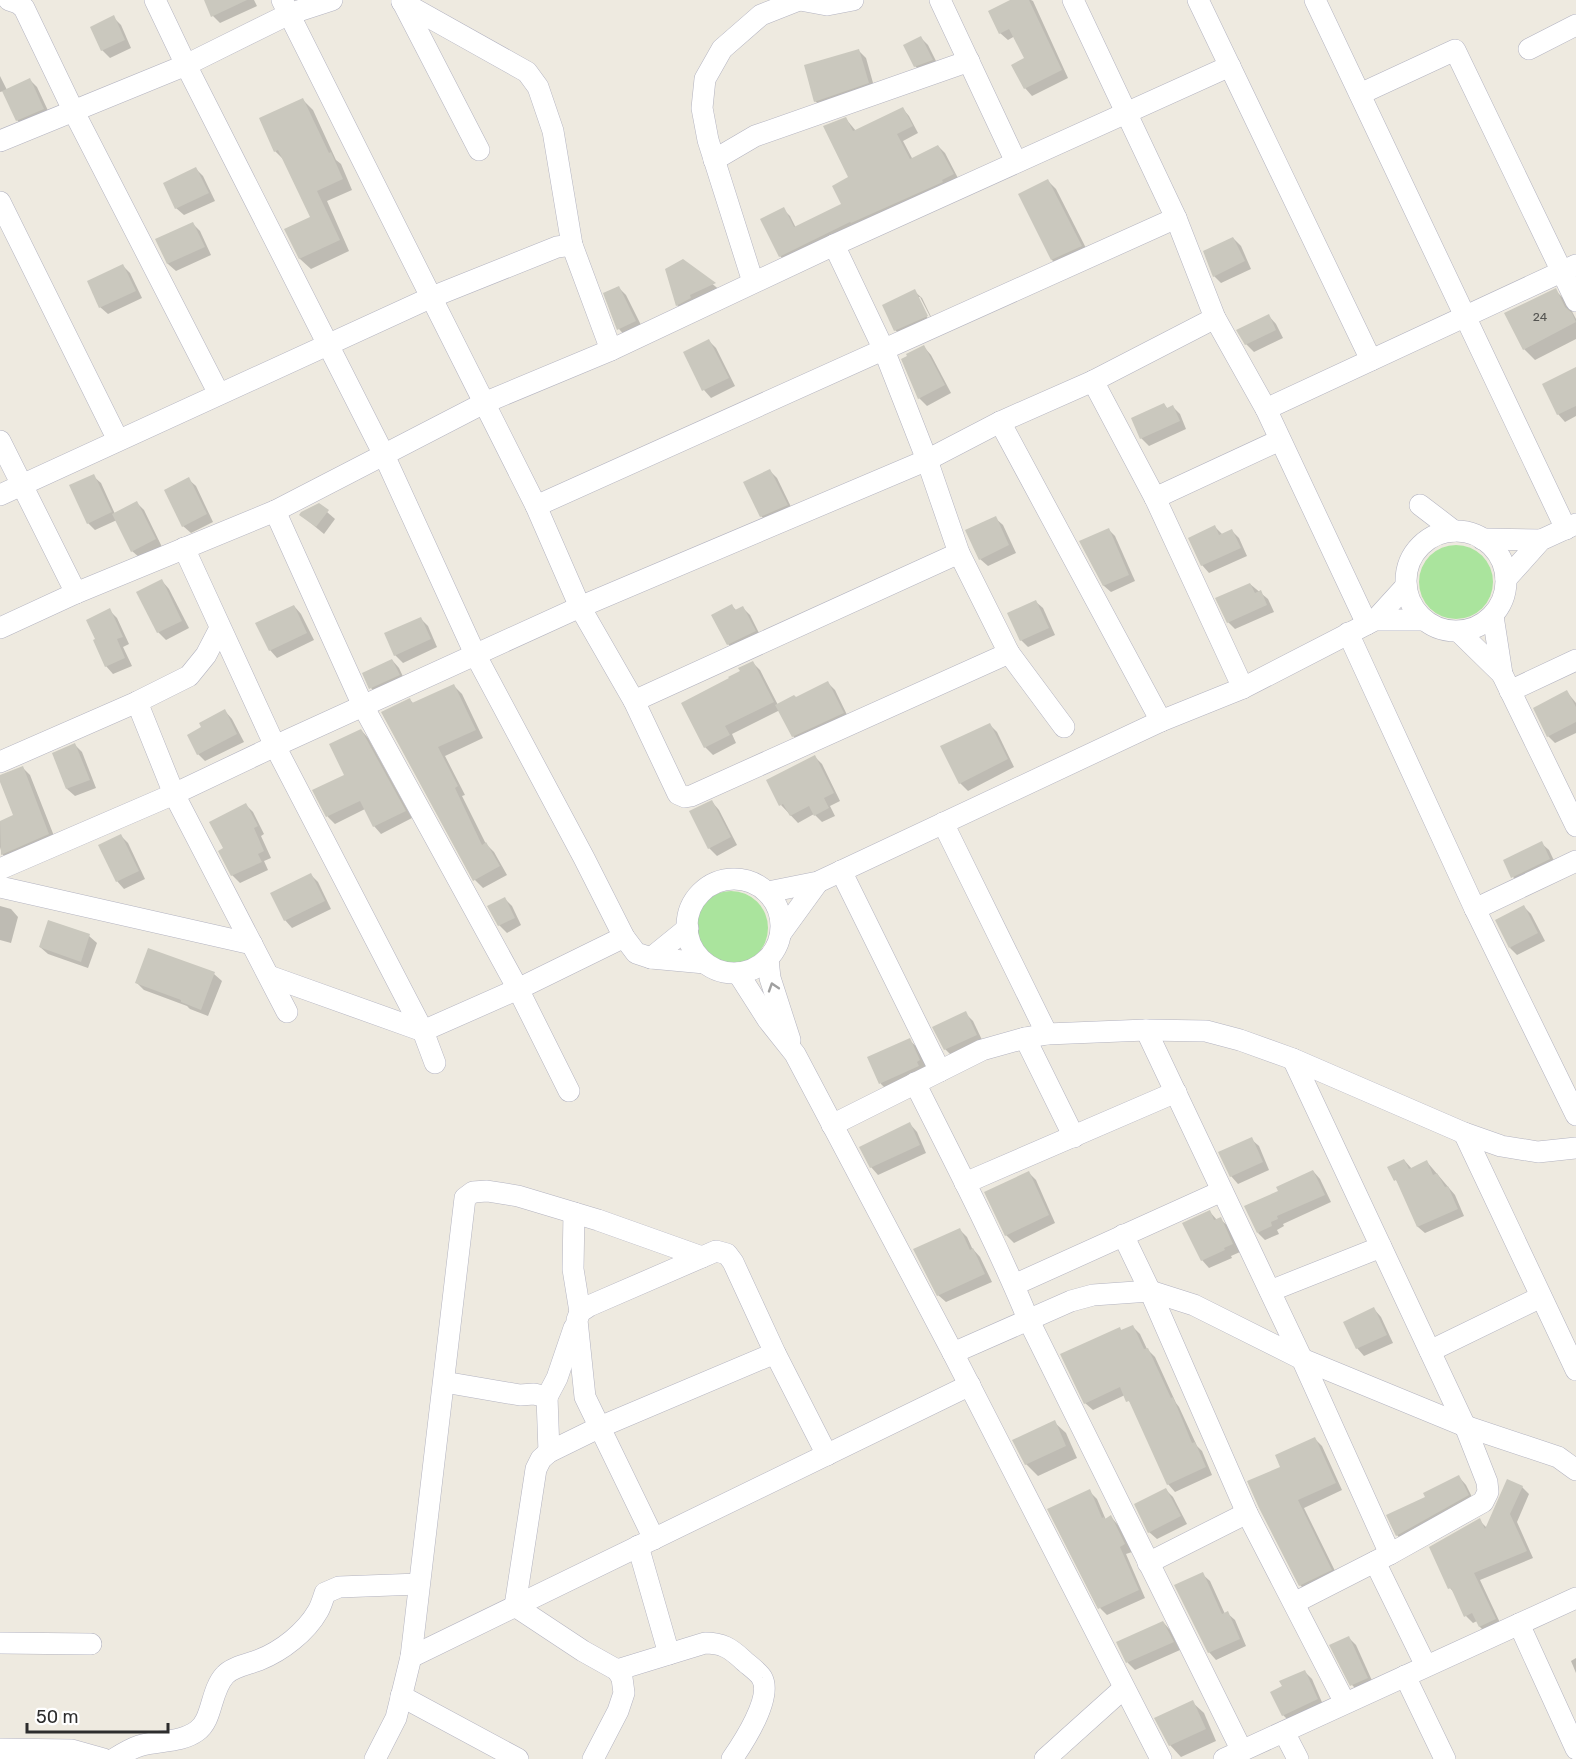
<svg xmlns="http://www.w3.org/2000/svg" width="1576" height="1759" font-family="Rubik,sans-serif">
<rect width="100%" height="100%" fill="#eeeae0"/>
<g fill="#aae49d">
<circle cx="1456" cy="582" r="37"/>
<circle cx="731" cy="928" r="37"/>
</g>
<g fill="#0003" fill-rule="evenodd">
<polygon points="205,0 254,0 257,6 220,23 213,16"/>
<polygon points="1014,0 1031,0 1033,1 1068,78 1032,96 1025,88 1026,59 1015,36 1008,40 1000,33"/>
<polygon points="113,17 121,25 131,48 110,58 102,50"/>
<polygon points="921,38 928,45 939,67 922,73 915,66"/>
<polygon points="858,50 866,58 875,90 823,108 815,101"/>
<polygon points="0,76 7,90 30,80 37,87 51,117 24,127 17,120 4,91 0,92"/>
<polygon points="302,99 313,110 336,160 341,164 352,190 327,201 349,251 311,269 300,259 286,230 312,218 285,161 275,151"/>
<polygon points="903,109 909,116 918,133 903,141 913,160 938,146 945,153 960,182 787,263 780,256 783,209 790,216 796,228 843,205 850,178 846,119 856,131"/>
<polygon points="196,169 203,176 215,201 184,215 176,208"/>
<polygon points="1048,181 1056,189 1089,254 1059,267 1052,260"/>
<polygon points="193,224 200,231 211,255 176,271 168,264 157,240"/>
<polygon points="1233,238 1241,246 1251,269 1221,283 1214,276"/>
<polygon points="683,260 721,291 684,312 677,305"/>
<polygon points="123,266 130,273 142,298 108,314 100,307"/>
<polygon points="618,287 626,295 643,329 626,337 619,329 605,294"/>
<polygon points="1555,290 1567,302 1576,319 1576,339 1535,360 1524,349"/>
<path d="M 914,291 L 922,298 L 934,323 L 903,337 L 895,330 ZM 917,297 L 920,297 L 933,322 L 930,323 Z"/>
<polygon points="1269,316 1276,324 1283,338 1254,352 1246,344"/>
<polygon points="709,341 716,348 735,386 711,398 704,390 685,353"/>
<polygon points="924,347 931,355 951,393 927,406 919,398 903,359"/>
<polygon points="1576,369 1576,416 1565,422 1558,414"/>
<polygon points="1164,405 1168,409 1173,407 1180,414 1186,429 1149,446 1141,438"/>
<polygon points="769,470 777,478 794,513 769,523 761,516"/>
<polygon points="93,476 101,483 115,514 137,503 144,510 162,547 140,558 132,551 117,520 95,530 88,523"/>
<polygon points="188,479 196,486 213,522 191,533 183,526"/>
<polygon points="319,505 335,519 324,534 301,515"/>
<polygon points="995,518 1003,525 1016,553 988,566 980,559"/>
<polygon points="1215,527 1223,535 1232,531 1239,538 1247,556 1209,573 1202,565"/>
<polygon points="1109,530 1115,536 1135,581 1111,592 1104,586 1081,542"/>
<polygon points="162,581 169,589 189,628 166,640 158,632"/>
<polygon points="1250,584 1268,599 1274,612 1235,629 1228,622"/>
<polygon points="1036,602 1043,608 1055,635 1028,647 1021,640"/>
<polygon points="294,606 301,614 314,640 277,658 270,650"/>
<polygon points="732,606 737,611 743,608 750,615 762,639 735,651 728,644"/>
<polygon points="109,610 117,618 129,644 123,647 132,666 113,674 106,666"/>
<polygon points="421,619 428,626 437,647 403,663 395,655"/>
<polygon points="392,660 399,668 406,683 378,696 371,688"/>
<polygon points="753,663 760,670 778,705 796,699 828,683 835,690 850,721 800,743 793,736 780,710 732,734 736,743 713,755 705,747"/>
<polygon points="454,686 462,694 483,738 445,756 465,795 462,796 486,844 494,852 507,875 483,888 475,880 410,700 414,704"/>
<polygon points="1567,692 1576,703 1576,733 1555,743 1548,736"/>
<polygon points="225,711 232,719 244,742 205,761 198,754"/>
<polygon points="989,724 997,732 1014,767 968,791 960,783"/>
<polygon points="361,730 368,738 412,818 381,834 374,826 365,809 335,824 328,817 314,791 346,775"/>
<polygon points="75,745 82,752 96,788 75,796 67,789"/>
<polygon points="815,757 822,764 840,801 830,806 835,816 822,822 814,814 798,823 781,805"/>
<polygon points="23,768 30,775 56,841 10,861 2,854 0,847 0,822 15,816 0,776"/>
<polygon points="712,802 719,810 737,845 717,856 709,848"/>
<polygon points="245,804 253,812 264,834 261,836 271,858 264,861 268,870 240,883 232,875 225,849"/>
<polygon points="121,836 128,843 145,879 124,889 117,881"/>
<polygon points="1541,843 1549,850 1557,867 1520,884 1513,877"/>
<polygon points="311,875 318,882 331,909 292,928 285,920"/>
<polygon points="505,899 512,906 521,925 507,933 499,925"/>
<polygon points="0,906 11,909 18,917 11,943 0,940"/>
<polygon points="1524,907 1531,914 1545,941 1517,955 1510,948"/>
<polygon points="89,936 97,943 88,968 48,954 40,947"/>
<polygon points="149,950 214,974 222,981 208,1016 190,1009 187,1006 144,990 137,983"/>
<polygon points="965,1013 973,1021 983,1042 952,1056 945,1049"/>
<polygon points="909,1040 917,1047 927,1068 888,1091 881,1084 869,1058"/>
<polygon points="910,1124 917,1132 926,1153 878,1175 871,1167"/>
<polygon points="1251,1139 1259,1146 1269,1170 1238,1184 1231,1176"/>
<polygon points="1404,1160 1412,1169 1427,1162 1455,1195 1464,1216 1425,1233 1418,1227 1399,1183 1396,1180"/>
<polygon points="1313,1171 1320,1179 1331,1202 1283,1224 1284,1226 1277,1230 1279,1234 1265,1240 1258,1233 1279,1192"/>
<polygon points="1029,1173 1036,1180 1055,1223 1014,1243 1006,1235"/>
<polygon points="1210,1212 1217,1220 1220,1219 1228,1226 1240,1252 1231,1256 1232,1258 1209,1268 1202,1260"/>
<polygon points="960,1230 967,1237 972,1248 980,1257 992,1282 946,1302 938,1295"/>
<polygon points="1374,1309 1381,1317 1393,1343 1364,1356 1357,1348"/>
<polygon points="1133,1327 1140,1334 1147,1349 1155,1357 1176,1403 1179,1407 1197,1446 1202,1451 1212,1475 1175,1492 1168,1484 1132,1405 1125,1395 1093,1410 1085,1403 1120,1329 1123,1332"/>
<polygon points="1054,1422 1066,1433 1077,1458 1038,1476 1026,1464"/>
<polygon points="1315,1439 1322,1446 1342,1490 1304,1508 1338,1577 1308,1593 1300,1585 1282,1467"/>
<polygon points="1459,1477 1466,1485 1475,1503 1404,1543 1397,1535 1427,1498"/>
<polygon points="1522,1487 1529,1494 1517,1522 1533,1558 1480,1580 1502,1627 1487,1634 1480,1627 1477,1621 1473,1623 1466,1616 1456,1595 1450,1588 1479,1520 1487,1528"/>
<polygon points="1166,1490 1173,1497 1187,1524 1157,1539 1149,1532"/>
<polygon points="1089,1491 1097,1499 1106,1520 1111,1517 1118,1525 1132,1552 1126,1554 1145,1598 1107,1615 1100,1608"/>
<polygon points="1202,1574 1210,1581 1225,1614 1227,1613 1235,1620 1246,1646 1216,1660 1209,1652"/>
<polygon points="1163,1622 1170,1630 1180,1650 1135,1670 1128,1663 1118,1643"/>
<polygon points="1349,1638 1356,1645 1374,1685 1359,1692 1352,1685"/>
<polygon points="1576,1658 1576,1673 1571,1661"/>
<polygon points="1304,1671 1312,1679 1324,1707 1290,1722 1283,1715 1284,1687"/>
<polygon points="1192,1702 1204,1713 1216,1741 1181,1757 1170,1745"/>
</g>
<g fill="#cac8be">
<polygon points="204,0 247,0 211,17"/>
<polygon points="1010,0 1029,0 1062,70 1024,89 1011,65 1024,58 1009,29 999,34 988,11"/>
<polygon points="114,15 125,40 101,51 90,27"/>
<polygon points="921,36 933,60 914,67 903,45"/>
<polygon points="859,49 869,83 814,102 804,65"/>
<polygon points="30,78 44,109 16,121 2,91"/>
<polygon points="303,98 329,153 331,152 343,179 317,191 340,240 299,259 284,229 310,217 278,150 274,152 259,118"/>
<polygon points="903,107 913,126 897,134 910,159 938,145 954,174 942,180 943,182 851,223 850,222 779,257 760,219 784,207 794,227 841,204 832,186 848,177 823,126 846,117 853,131"/>
<polygon points="196,167 209,193 175,209 163,183"/>
<polygon points="1048,179 1082,246 1051,260 1018,194"/>
<polygon points="193,222 205,247 167,264 155,239"/>
<polygon points="1233,237 1245,261 1213,277 1203,251"/>
<polygon points="683,259 716,283 690,295 691,298 676,306 665,269"/>
<polygon points="123,264 136,291 99,308 87,281"/>
<polygon points="619,286 636,321 617,330 603,293"/>
<polygon points="1556,288 1565,307 1572,313 1576,322 1523,350 1504,313"/>
<polygon points="915,289 928,316 894,331 882,305"/>
<polygon points="1269,314 1276,330 1245,345 1236,330"/>
<polygon points="709,339 729,378 702,391 683,352"/>
<polygon points="924,345 945,385 918,399 901,359 907,356 906,354"/>
<polygon points="1576,367 1576,406 1557,415 1542,384"/>
<polygon points="1164,403 1167,408 1173,405 1180,421 1140,439 1131,418"/>
<polygon points="770,469 788,505 760,517 743,482"/>
<polygon points="94,474 112,512 87,524 69,485"/>
<polygon points="189,477 207,514 182,527 164,490"/>
<polygon points="137,501 156,539 131,552 112,514"/>
<polygon points="319,503 329,510 316,527 299,515 301,512"/>
<polygon points="996,516 1009,545 979,560 965,530"/>
<polygon points="1215,525 1219,535 1232,529 1241,548 1201,566 1188,538"/>
<polygon points="1109,528 1129,575 1103,586 1079,541"/>
<polygon points="162,579 182,621 157,633 136,592"/>
<polygon points="1250,583 1255,593 1261,590 1267,605 1227,623 1215,598"/>
<polygon points="1036,600 1049,628 1020,641 1007,613"/>
<polygon points="732,604 735,610 743,606 756,631 727,645 711,615"/>
<polygon points="294,605 307,633 269,651 255,623"/>
<polygon points="110,608 123,637 117,639 125,658 105,667 93,640 95,639 86,620"/>
<polygon points="421,617 431,639 394,656 384,633"/>
<polygon points="392,659 400,675 369,689 362,673"/>
<polygon points="753,661 774,702 725,726 730,735 704,748 681,703 729,678 728,677 740,671 738,668"/>
<polygon points="828,681 844,713 792,737 775,705 794,695 796,697"/>
<polygon points="454,684 476,730 438,747 458,786 455,788 482,845 486,842 500,866 473,881 381,712 410,698 412,703"/>
<polygon points="1567,690 1576,707 1576,722 1547,737 1533,708"/>
<polygon points="225,709 237,734 197,755 187,735 201,727 199,723"/>
<polygon points="990,723 1008,759 959,784 940,746"/>
<polygon points="361,729 406,811 373,827 360,801 326,817 312,790 344,775 329,744"/>
<polygon points="75,743 90,780 66,789 52,753"/>
<polygon points="815,755 834,793 824,798 829,808 814,816 809,806 790,816 783,804 779,806 766,780"/>
<polygon points="23,766 49,834 1,855 0,821 13,815 0,782 0,775"/>
<polygon points="712,800 731,837 708,849 689,811"/>
<polygon points="246,803 258,826 254,828 264,851 258,854 262,862 231,876 218,851 223,848 209,822"/>
<polygon points="121,834 139,871 116,882 98,845"/>
<polygon points="1542,841 1550,859 1511,878 1503,860"/>
<polygon points="311,873 325,901 284,921 270,893"/>
<polygon points="505,897 515,918 498,926 487,906"/>
<polygon points="1524,905 1538,933 1509,948 1495,920"/>
<polygon points="48,920 90,934 81,962 39,947"/>
<polygon points="148,948 215,972 201,1010 181,1002 181,1000 135,983"/>
<polygon points="966,1011 977,1035 944,1050 932,1027"/>
<polygon points="910,1038 920,1060 917,1062 919,1066 879,1084 867,1057"/>
<polygon points="910,1122 920,1145 870,1168 859,1147"/>
<polygon points="1252,1137 1263,1162 1230,1177 1218,1152"/>
<polygon points="1404,1159 1409,1169 1427,1160 1433,1175 1437,1173 1445,1187 1448,1186 1458,1209 1417,1227 1396,1180 1394,1181 1387,1167"/>
<polygon points="1313,1170 1325,1195 1277,1216 1278,1219 1271,1222 1272,1226 1257,1233 1244,1206 1278,1191 1276,1187"/>
<polygon points="1029,1171 1049,1215 1005,1236 984,1192"/>
<polygon points="1210,1210 1214,1220 1221,1217 1233,1244 1224,1248 1225,1250 1201,1261 1182,1223"/>
<polygon points="960,1228 970,1250 973,1248 985,1274 937,1296 913,1249"/>
<polygon points="1374,1307 1387,1335 1356,1349 1343,1322"/>
<polygon points="1133,1325 1144,1349 1148,1348 1171,1398 1173,1397 1192,1443 1195,1442 1206,1467 1167,1485 1129,1401 1126,1402 1120,1387 1084,1404 1060,1354 1120,1327 1121,1330"/>
<polygon points="1055,1420 1066,1446 1025,1465 1012,1440"/>
<polygon points="1315,1437 1336,1483 1298,1500 1332,1570 1299,1586 1259,1508 1247,1481 1280,1467 1275,1455"/>
<polygon points="1459,1475 1469,1495 1396,1536 1386,1515 1425,1497 1423,1493"/>
<polygon points="1507,1479 1523,1486 1510,1514 1527,1551 1474,1573 1496,1619 1479,1627 1472,1613 1464,1617 1451,1588 1448,1589 1429,1547 1480,1518 1485,1529"/>
<polygon points="1166,1488 1181,1516 1148,1533 1134,1504"/>
<polygon points="1090,1489 1102,1518 1104,1517 1105,1519 1111,1515 1125,1544 1120,1547 1139,1590 1098,1609 1047,1509"/>
<polygon points="1203,1572 1222,1614 1228,1611 1240,1639 1208,1653 1174,1585"/>
<polygon points="1163,1621 1174,1642 1126,1663 1116,1642"/>
<polygon points="1349,1636 1368,1678 1350,1686 1329,1645"/>
<polygon points="1305,1670 1318,1699 1282,1716 1270,1692 1282,1686 1279,1681"/>
<polygon points="1193,1700 1206,1729 1169,1746 1154,1718"/>
</g>
<g fill="none" stroke-linecap="round" stroke-linejoin="round">
<defs>
<g id="minor">
<polyline points="9,0 18,3 24,8 74,112 219,394"/>
<polyline points="155,0 186,65 384,455 475,654 584,858 624,937 636,953 651,958 705,963"/>
<polyline points="282,0 536,506 580,607 634,701 678,794 685,797 691,796 1009,653"/>
<polyline points="800,0 827,5 853,0"/>
<polyline points="940,0 1016,162"/>
<polyline points="1073,0 1176,218 1215,318 1266,409 1367,624"/>
<polyline points="1198,0 1371,360"/>
<polyline points="1315,0 1566,529"/>
<polyline points="402,1 479,150"/>
<polyline points="402,2 527,72 538,87 553,131 572,245 611,350"/>
<polyline points="1529,49 1576,25"/>
<polyline points="1360,94 1455,50 1576,301"/>
<polyline points="0,141 186,65 289,14 332,0"/>
<polyline points="714,160 755,136 969,61"/>
<polyline points="0,202 118,440"/>
<polyline points="834,245 884,350 927,460 959,553 1009,653 1064,727"/>
<polyline points="753,282 708,140 702,108 705,79 722,49 761,15 799,0"/>
<polyline points="1093,381 1155,498 1243,688"/>
<polyline points="1266,409 1576,265"/>
<polyline points="1000,422 1161,721"/>
<polyline points="0,441 76,593"/>
<polyline points="0,495 432,297 557,247 572,245"/>
<polyline points="1155,498 1280,440"/>
<polyline points="1420,505 1454,531"/>
<polyline points="536,506 1176,218"/>
<polyline points="275,511 363,706 518,989 569,1091"/>
<circle cx="1456" cy="581" r="50"/>
<polyline points="1482,539 1541,540"/>
<polyline points="184,548 275,746 423,1031 435,1063"/>
<polyline points="1506,579 1541,540 1576,524"/>
<polyline points="1493,616 1502,674 1576,826"/>
<polyline points="1375,620 1406,586"/>
<polyline points="0,628 76,593 275,511 484,403 611,350 834,245 1230,66"/>
<polyline points="1459,632 1502,674"/>
<polyline points="1348,633 1475,909 1576,1115"/>
<polyline points="1510,691 1576,660"/>
<polyline points="634,701 959,553"/>
<polyline points="137,702 174,794 287,1012"/>
<polyline points="0,762 137,702 189,676 206,655 220,628"/>
<polyline points="943,823 1047,1034"/>
<polyline points="0,869 174,794 275,746 580,607 927,460 1000,422 1093,381 1215,318"/>
<polyline points="841,871 940,1071"/>
<circle cx="734" cy="926" r="47"/>
<polyline points="0,887 252,944"/>
<polyline points="768,892 818,882 1161,721 1243,688 1375,620 1423,620"/>
<polyline points="1475,909 1576,861"/>
<polyline points="781,933 818,882"/>
<polyline points="651,958 688,928"/>
<polyline points="768,959 770,978 790,1040"/>
<polyline points="738,973 768,1020 795,1054 953,1353 1161,1759"/>
<polyline points="269,976 423,1031 518,989 624,937"/>
<polyline points="1146,1030 1302,1359 1390,1554"/>
<polyline points="1025,1038 1074,1137"/>
<polyline points="1293,1059 1465,1426 1487,1482 1488,1492 1483,1502 1390,1554 1294,1603"/>
<path d="M 915,1083 C 954,1161 995,1239 1028,1319 L 1242,1751"/>
<polyline points="832,1125 982,1050 1025,1038 1047,1034 1146,1030 1206,1031 1240,1040 1293,1059 1464,1133 1501,1146 1538,1152 1576,1148"/>
<polyline points="1464,1133 1576,1370"/>
<polyline points="965,1183 1176,1092"/>
<polyline points="574,1213 573,1269 580,1312"/>
<polyline points="1123,1235 1150,1291 1247,1513 1345,1703"/>
<polyline points="1014,1285 1222,1191"/>
<polyline points="1270,1291 1381,1247"/>
<polyline points="1430,1351 1541,1297"/>
<polyline points="953,1353 1071,1301 1093,1295 1150,1291 1194,1305 1302,1359 1465,1426 1558,1457 1576,1470"/>
<polyline points="444,1382 520,1395 534,1394 547,1397 549,1452"/>
<polyline points="547,1397 557,1378 574,1328"/>
<polyline points="654,1539 585,1397 577,1320 580,1312 589,1306 716,1251 727,1254 733,1262 775,1353 827,1455"/>
<polyline points="638,1546 669,1654"/>
<polyline points="1375,1562 1426,1666"/>
<polyline points="1148,1563 1247,1513"/>
<polyline points="1519,1624 1576,1749"/>
<polyline points="0,1643 91,1644"/>
<polyline points="411,1657 465,1198 473,1192 487,1191 518,1196 598,1220 702,1257"/>
<path d="M 617,1670 L 705,1643 C 722,1643 730,1648 742,1659 C 748,1665 759,1672 762,1678 C 773,1698 743,1743 732,1759"/>
<polyline points="1405,1676 1445,1759"/>
<polyline points="401,1696 518,1759"/>
<polyline points="1284,1732 1298,1759"/>
<polyline points="0,1749 72,1750 104,1759"/>
<path d="M 114,1759 C 122,1754 130,1749 139,1746 C 157,1740 181,1743 197,1731 C 213,1720 210,1691 225,1675 C 232,1667 249,1664 259,1660 C 282,1651 306,1632 318,1611 C 321,1606 323,1599 325,1593 L 339,1587 L 419,1584"/>
<polyline points="375,1759 396,1718 411,1657 970,1385"/>
<polyline points="593,1759 618,1711 624,1693 622,1678 617,1670 583,1651 515,1606 536,1469 541,1459 549,1452 600,1427 775,1353"/>
<polyline points="1045,1759 1124,1688"/>
<polyline points="1224,1759 1576,1598"/>
</g>
</defs>
<use href="#minor" stroke="#b3b3c0" stroke-width="22"/>
<use href="#minor" stroke="#fff" stroke-width="21"/>
</g>
<defs><path id="oneway-chevron" d="M-2-3.5L2.5 0L-2 3.5" fill="none" stroke-width="1.6" stroke-linecap="round" stroke-linejoin="round" transform="scale(1.5)"/></defs>
<use stroke="#a0a0a0" href="#oneway-chevron" transform="translate(773 987) rotate(-108)"/>
<g text-anchor="middle" stroke-width="4.5" stroke-linejoin="round" paint-order="stroke">
<g font-size="12" fill="#545451">
<text x="1540" y="321">24</text>
</g>
</g>
<path d="M27 1723v9h141v-9" fill="none" stroke="#2d2d2d" stroke-width="3"/>
<text x="36" y="1723" font-size="18" fill="#2d2d2d" stroke="#ffffff" stroke-width="4.5" paint-order="stroke">50 m</text>
</svg>
